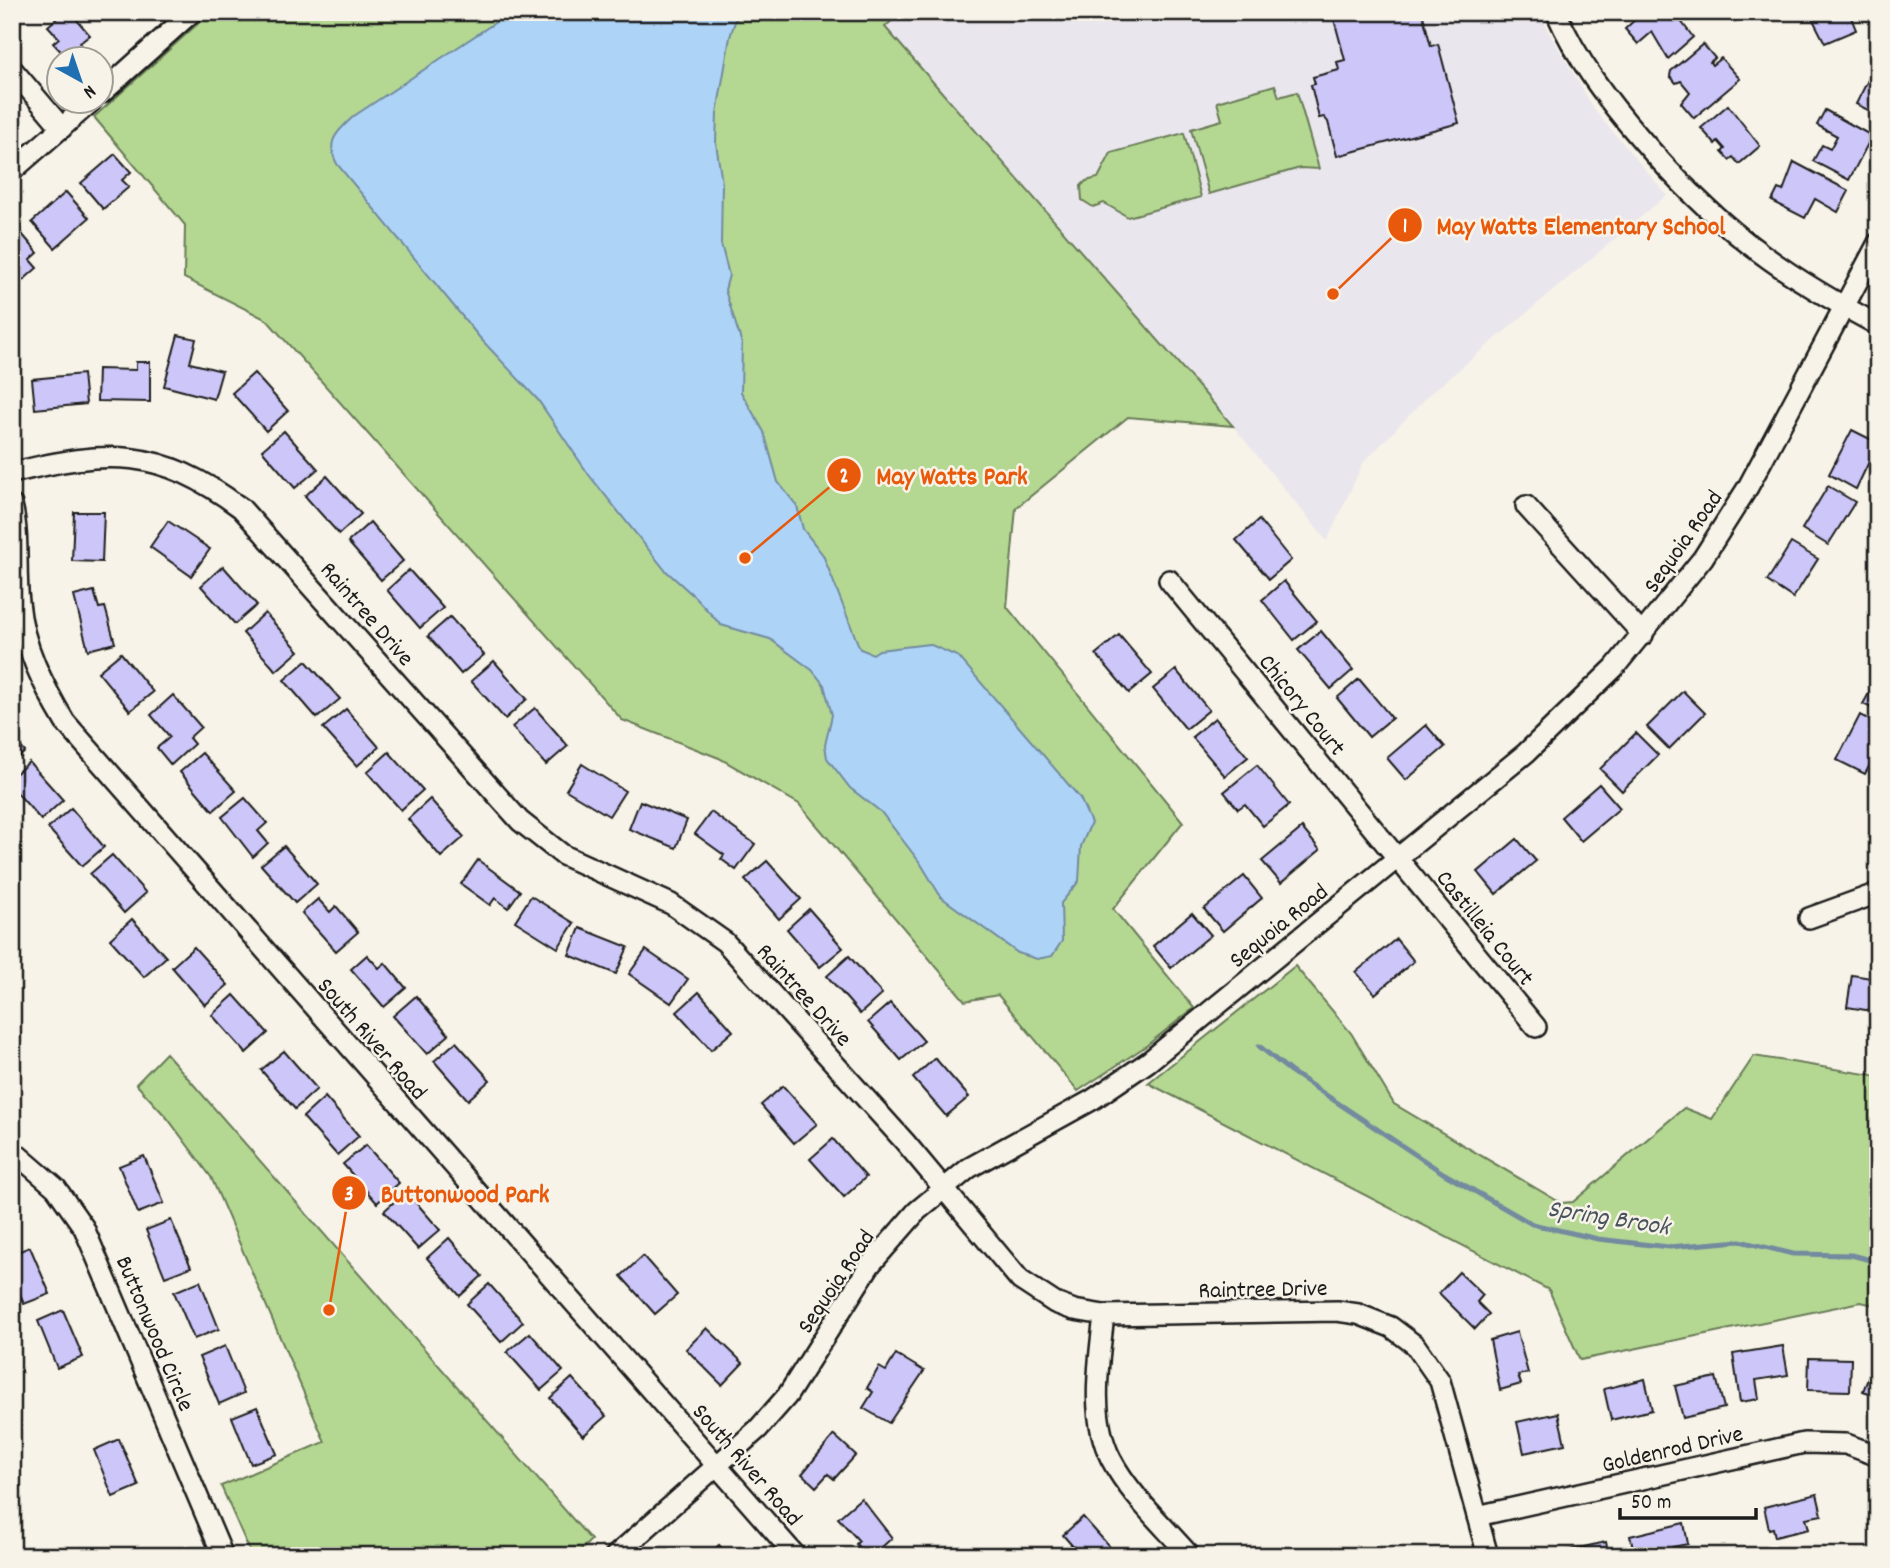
<svg xmlns="http://www.w3.org/2000/svg" width="1890" height="1568" font-family="Dekko,sans-serif">
<rect width="100%" height="100%" fill="#f7f3e8"/>
<filter id="ink" filterUnits="userSpaceOnUse"><feTurbulence type="fractalNoise" baseFrequency=".0143" numOctaves="2"/><feDisplacementMap in="SourceGraphic" scale="14" xChannelSelector="R" yChannelSelector="G"/><feConvolveMatrix kernelMatrix="1 2 1 2 8 2 1 2 1" color-interpolation-filters="sRGB"/></filter>
<g filter="url(#ink)">
<polygon fill="#eae6ed" points="901,12 1541,12 1547,29 1596,112 1667,195 1431,393 1363,463 1327,541 1233,426 885,26"/>
<g fill="#b4d892" stroke="#687a57" stroke-width="2">
<polygon points="211,12 901,12 885,27 1233,426 1128,417 1016,508 1007,607 1183,822 1113,909 1194,1008 1146,1046 1078,1091 998,995 965,1001 799,804 719,758 622,720 267,320 184,278 185,225 94,117"/>
<polygon points="1275,85 1279,97 1297,92 1319,169 1300,168 1209,194 1191,129 1222,120 1217,102"/>
<polygon points="1184,133 1201,197 1128,217 1104,203 1093,207 1082,200 1081,186 1086,181 1098,178 1111,153"/>
<polygon points="1295,966 1351,1033 1394,1104 1561,1203 1573,1202 1684,1108 1712,1119 1754,1056 1878,1076 1878,1306 1861,1302 1580,1360 1549,1290 1148,1083"/>
<polygon points="166,1053 591,1540 575,1556 252,1556 221,1486 325,1442 211,1177 168,1119 136,1084"/>
</g>
<path fill="#add4f7" stroke="#738a9f" stroke-width="2" d="M 511,12 L 738,12 L 730,37 L 717,113 L 716,143 L 722,183 L 721,244 L 729,275 L 725,290 L 742,344 L 741,392 L 764,432 L 778,482 L 797,506 L 803,529 L 823,555 L 860,649 L 873,654 L 879,650 L 929,644 L 959,657 L 1080,798 L 1091,823 L 1081,846 L 1079,881 L 1061,903 L 1062,941 L 1052,956 L 1037,959 L 1018,953 L 941,897 L 921,864 L 881,812 L 850,788 L 827,758 L 825,745 L 832,715 L 824,685 L 812,670 L 770,639 L 721,625 L 695,597 L 665,570 L 589,475 L 538,400 L 480,338 L 337,164 C 325,141 337,132 354,116 Z"/>
<g fill="none" stroke-linecap="round" stroke-linejoin="round">
<polyline stroke="#738a9f" stroke-width="5" points="1259,1046 1290,1071 1443,1173 1532,1224 1598,1239 1669,1247 1740,1241 1793,1254 1851,1255 1878,1262"/>
</g>
<g fill="#ccc6f9" stroke="#1c1c1c" stroke-width="2">
<polygon points="64,12 70,12 90,35 80,43 83,47 69,60 53,43 59,38 48,26"/>
<polygon points="1332,12 1422,12 1431,46 1438,44 1459,123 1337,156 1328,122 1324,117 1319,118 1311,85 1315,84 1313,77 1339,70 1337,62 1345,60"/>
<polygon points="1643,12 1674,12 1693,37 1668,59 1652,32 1638,44 1625,29"/>
<polygon points="1809,12 1841,12 1842,15 1849,12 1856,30 1825,43"/>
<polygon points="1703,44 1715,58 1710,62 1712,65 1721,58 1740,79 1694,118 1681,103 1690,92 1681,81 1676,83 1670,76 1671,71"/>
<polygon points="1874,68 1878,70 1878,115 1856,104"/>
<polygon points="1728,105 1760,146 1739,164 1733,157 1729,160 1722,152 1725,149 1718,141 1715,144 1701,128"/>
<polygon points="1825,110 1872,136 1849,180 1813,161 1822,145 1830,149 1837,136 1817,125"/>
<polygon points="115,154 131,172 122,180 129,187 103,209 81,183"/>
<polygon points="1794,162 1849,191 1838,212 1815,199 1805,218 1772,201 1778,189 1783,191"/>
<polygon points="66,192 89,218 55,248 32,222"/>
<polygon points="22,234 38,253 30,260 37,268 12,290 12,243"/>
<polygon points="178,335 196,339 190,363 222,371 214,399 164,386"/>
<polygon points="136,362 150,362 150,402 97,401 98,369 136,370"/>
<polygon points="254,373 288,411 266,431 232,393"/>
<polygon points="83,374 86,404 35,409 32,379"/>
<polygon points="1852,430 1878,443 1856,489 1829,474"/>
<polygon points="284,431 318,469 295,488 262,450"/>
<polygon points="327,476 361,514 339,534 305,496"/>
<polygon points="1828,486 1855,502 1828,545 1802,529"/>
<polygon points="74,512 104,512 102,562 72,561"/>
<polygon points="1259,520 1291,560 1269,579 1236,540"/>
<polygon points="168,521 210,549 191,576 150,547"/>
<polygon points="370,522 403,561 381,580 348,542"/>
<polygon points="1791,543 1818,559 1793,598 1767,581"/>
<polygon points="223,566 257,605 235,624 201,586"/>
<polygon points="409,570 443,608 420,628 387,590"/>
<polygon points="1284,581 1317,621 1294,640 1262,600"/>
<polygon points="94,591 99,608 105,607 115,643 88,650 74,596"/>
<polygon points="265,613 299,651 276,671 243,633"/>
<polygon points="450,617 484,655 461,674 428,636"/>
<polygon points="1321,631 1353,670 1331,689 1298,650"/>
<polygon points="1119,635 1152,674 1129,693 1096,654"/>
<polygon points="121,653 153,692 130,711 98,672"/>
<polygon points="306,661 340,699 317,718 284,680"/>
<polygon points="494,661 527,699 505,719 471,681"/>
<polygon points="1176,670 1209,710 1186,729 1153,689"/>
<polygon points="1878,677 1878,711 1863,704"/>
<polygon points="1359,679 1392,718 1369,737 1337,698"/>
<polygon points="1683,691 1705,713 1669,749 1647,727"/>
<polygon points="173,695 201,727 189,738 194,744 171,765 157,748 170,737 151,715"/>
<polygon points="535,708 568,746 546,765 512,727"/>
<polygon points="346,709 379,747 357,766 323,728"/>
<polygon points="1860,715 1878,724 1878,750 1865,774 1837,760"/>
<polygon points="1215,718 1248,757 1225,776 1192,737"/>
<polygon points="1426,725 1445,747 1406,780 1387,758"/>
<polygon points="1636,733 1658,755 1622,791 1600,769"/>
<polygon points="12,737 25,752 12,763"/>
<polygon points="389,752 423,790 401,810 367,772"/>
<polygon points="202,753 236,791 213,811 180,772"/>
<polygon points="29,762 63,800 41,820 12,787 12,777"/>
<polygon points="582,764 625,791 609,816 566,790"/>
<polygon points="1257,765 1289,805 1263,826 1245,804 1238,809 1224,792"/>
<polygon points="1599,784 1620,808 1581,841 1561,817"/>
<polygon points="245,798 267,823 258,831 268,843 253,857 222,817"/>
<polygon points="430,799 464,837 441,857 408,819"/>
<polygon points="640,801 687,820 676,848 629,829"/>
<polygon points="71,808 104,847 82,866 48,828"/>
<polygon points="711,812 755,844 736,870 721,859 724,855 695,834"/>
<polygon points="1302,828 1320,850 1281,883 1262,861"/>
<polygon points="1517,839 1536,861 1496,894 1478,872"/>
<polygon points="284,846 317,884 295,903 261,865"/>
<polygon points="112,855 146,893 124,913 90,874"/>
<polygon points="478,860 520,891 508,908 495,898 490,905 461,884"/>
<polygon points="767,861 801,899 779,919 745,880"/>
<polygon points="1244,876 1262,898 1223,931 1204,909"/>
<polygon points="531,896 574,923 558,948 515,921"/>
<polygon points="318,899 330,912 336,906 358,932 336,951 302,913"/>
<polygon points="809,909 843,948 820,967 787,929"/>
<polygon points="1192,913 1211,935 1171,968 1153,946"/>
<polygon points="132,919 166,957 144,977 110,939"/>
<polygon points="580,928 628,947 616,974 569,955"/>
<polygon points="1396,939 1414,961 1375,994 1356,972"/>
<polygon points="194,947 228,985 205,1005 172,967"/>
<polygon points="646,950 688,979 671,1003 629,974"/>
<polygon points="367,955 379,968 385,963 406,988 384,1007 351,969"/>
<polygon points="849,956 882,994 860,1014 827,976"/>
<polygon points="1852,975 1878,979 1878,1012 1847,1007"/>
<polygon points="699,992 733,1031 711,1050 677,1012"/>
<polygon points="234,995 268,1033 246,1053 212,1015"/>
<polygon points="416,996 449,1035 427,1054 393,1016"/>
<polygon points="890,1003 924,1041 901,1060 868,1022"/>
<polygon points="456,1042 490,1080 468,1100 434,1061"/>
<polygon points="284,1051 317,1089 295,1109 261,1070"/>
<polygon points="935,1058 969,1097 946,1116 913,1078"/>
<polygon points="783,1086 817,1124 794,1143 761,1105"/>
<polygon points="325,1097 359,1136 337,1155 303,1117"/>
<polygon points="833,1139 866,1177 844,1197 810,1159"/>
<polygon points="366,1145 399,1183 377,1203 343,1164"/>
<polygon points="144,1156 164,1203 138,1213 119,1166"/>
<polygon points="406,1191 440,1230 418,1249 384,1211"/>
<polygon points="171,1220 191,1267 165,1277 146,1230"/>
<polygon points="449,1238 482,1276 460,1296 427,1258"/>
<polygon points="30,1247 50,1294 24,1304 12,1275 12,1254"/>
<polygon points="643,1256 677,1295 655,1314 621,1276"/>
<polygon points="1459,1272 1483,1295 1477,1302 1489,1314 1475,1329 1439,1293"/>
<polygon points="200,1281 219,1329 194,1339 174,1292"/>
<polygon points="489,1284 523,1322 501,1342 467,1304"/>
<polygon points="63,1310 83,1357 57,1368 38,1321"/>
<polygon points="707,1328 743,1363 722,1385 686,1349"/>
<polygon points="1517,1332 1528,1373 1518,1375 1521,1384 1500,1390 1490,1340"/>
<polygon points="530,1333 563,1371 541,1390 507,1352"/>
<polygon points="225,1346 244,1393 219,1404 199,1357"/>
<polygon points="1783,1346 1788,1375 1756,1380 1759,1399 1740,1402 1733,1354"/>
<polygon points="896,1354 924,1371 889,1423 863,1408 873,1392 867,1388 879,1367 886,1371"/>
<polygon points="1809,1358 1851,1359 1850,1391 1808,1390"/>
<polygon points="1874,1364 1878,1365 1878,1397 1863,1391"/>
<polygon points="1716,1377 1724,1408 1683,1418 1675,1386"/>
<polygon points="572,1378 606,1416 583,1436 550,1398"/>
<polygon points="1645,1379 1652,1410 1611,1420 1604,1389"/>
<polygon points="257,1407 277,1454 251,1464 232,1417"/>
<polygon points="1558,1413 1565,1444 1524,1453 1517,1422"/>
<polygon points="834,1435 856,1455 834,1479 828,1474 816,1487 802,1474"/>
<polygon points="119,1439 139,1486 113,1497 94,1450"/>
<polygon points="1817,1494 1822,1515 1806,1518 1809,1529 1775,1537 1773,1528 1769,1529 1764,1507"/>
<polygon points="861,1498 892,1538 872,1556 866,1556 856,1544 859,1541 838,1518"/>
<polygon points="1083,1517 1117,1555 1116,1556 1081,1556 1063,1535"/>
<polygon points="1684,1523 1688,1544 1672,1547 1674,1556 1635,1556 1630,1536"/>
<polygon points="1606,1542 1609,1556 1552,1556 1552,1554"/>
<polygon points="719,1545 729,1556 707,1556"/>
</g>
<g fill="none" stroke-linecap="round" stroke-linejoin="round">
<defs>
<g id="minor">
<path d="M 1556,12 C 1577,60 1607,100 1641,139 C 1716,226 1777,272 1878,325"/>
<polyline points="12,69 62,128"/>
<polyline points="102,93 192,12"/>
<polyline points="12,171 91,102"/>
<path d="M 12,473 C 108,449 159,447 241,508 L 520,821 L 563,855 L 671,904 L 725,942 L 905,1142 L 1020,1280 L 1055,1303 L 1074,1310 L 1104,1315 L 1337,1311 L 1358,1314 L 1391,1327 L 1415,1345 L 1440,1381 L 1488,1556"/>
<path d="M 12,505 C 20,537 15,570 19,602 C 23,646 43,685 65,722 L 796,1556"/>
<polyline points="1526,506 1643,635"/>
<polyline points="1169,580 1536,1027"/>
<polyline points="1809,918 1878,893"/>
<polyline points="12,1150 56,1188 84,1228 223,1556"/>
<path d="M 1104,1315 C 1099,1362 1089,1416 1111,1459 C 1129,1494 1164,1526 1190,1556"/>
<polyline points="1477,1516 1804,1443 1846,1444 1878,1456"/>
<polyline points="615,1556 758,1429 787,1396 870,1265 917,1211 969,1168 1092,1100 1148,1062 1526,753 1614,668 1703,558 1748,487 1878,243"/>
</g>
</defs>
<use href="#minor" stroke="#1c1c1c" stroke-width="24"/>
<use href="#minor" stroke="#f7f3e8" stroke-width="19"/>
</g>
</g>
<g text-anchor="middle" stroke-width="5" stroke-linejoin="round" paint-order="stroke">
<g font-size="24" fill="#1c1c1c" stroke="#f7f3e8">
<text transform="translate(1682 541) rotate(-55)" y="8">Sequoia Road</text>
<text transform="translate(368 613) rotate(49)" y="8">Raintree Drive</text>
<text transform="translate(1303 704) rotate(51)" y="8">Chicory Court</text>
<text transform="translate(1278 925) rotate(-39)" y="8">Sequoia Road</text>
<text transform="translate(1486 927) rotate(51)" y="8">Castilleia Court</text>
<text transform="translate(805 994) rotate(48)" y="8">Raintree Drive</text>
<text transform="translate(373 1038) rotate(49)" y="8">South River Road</text>
<text transform="translate(835 1281) rotate(-56)" y="8">Sequoia Road</text>
<text transform="translate(1263 1288) rotate(-1)" y="8">Raintree Drive</text>
<text transform="translate(156 1333) rotate(67)" y="8">Buttonwood Circle</text>
<text transform="translate(1672 1448) rotate(-13)" y="8">Goldenrod Drive</text>
<text transform="translate(748 1464) rotate(49)" y="8">South River Road</text>
</g>
<g font-size="26" font-style="italic" fill="#48535e" stroke="#f7f3e8">
<text transform="translate(1609 1216) rotate(9)" y="9">Spring Brook</text>
</g>
</g>
<path fill="none" stroke="#e8590c" stroke-width="2.5" d="M1333 294L1405 225M745 558L844 475M329 1310L349 1193"/>
<g fill="#e8590c" stroke="#f7f3e8" stroke-width="2.5">
<circle cx="1333" cy="294" r="7"/>
<circle cx="745" cy="558" r="7"/>
<circle cx="329" cy="1310" r="7"/>
<circle cx="1405" cy="225" r="18"/>
<circle cx="844" cy="475" r="18"/>
<circle cx="349" cy="1193" r="18"/>
</g>
<g font-size="21" text-anchor="middle" font-weight="bold" fill="#fff">
<text x="1405" y="232">1</text>
<text x="844" y="482">2</text>
<text x="349" y="1200">3</text>
</g>
<g font-size="26" text-anchor="middle" font-weight="bold" fill="#e8590c" stroke="#f7f3e8" stroke-width="5" stroke-linejoin="round" paint-order="stroke">
<text x="1581" y="234">May Watts Elementary School</text>
<text x="952" y="484">May Watts Park</text>
<text x="465" y="1202">Buttonwood Park</text>
</g>
<rect width="1890" height="1568" fill="none" stroke="#f7f3e8" stroke-width="42"/>
<rect x="21" y="21" width="1848" height="1526" fill="none" stroke="#1c1c1c" stroke-width="2.5" filter="url(#ink)"/>
<g transform="translate(80 80) rotate(140)"><circle r="33" fill="#f7f3e8" stroke="#9f9d96" stroke-width="2"/>
<path d="M0-5L12 26L0 18L-12 26Z" fill="#1f6fb2"/>
<text y="-10" font-size="19" font-weight="bold" text-anchor="middle" fill="#1c1c1c">N</text>
</g>
<path d="M1620 1508v10h136v-10" fill="none" stroke="#1c1c1c" stroke-width="3.5"/>
<text x="1631" y="1508" font-size="21" fill="#1c1c1c" stroke="#f7f3e8" stroke-width="5" paint-order="stroke">50 m</text>
</svg>
